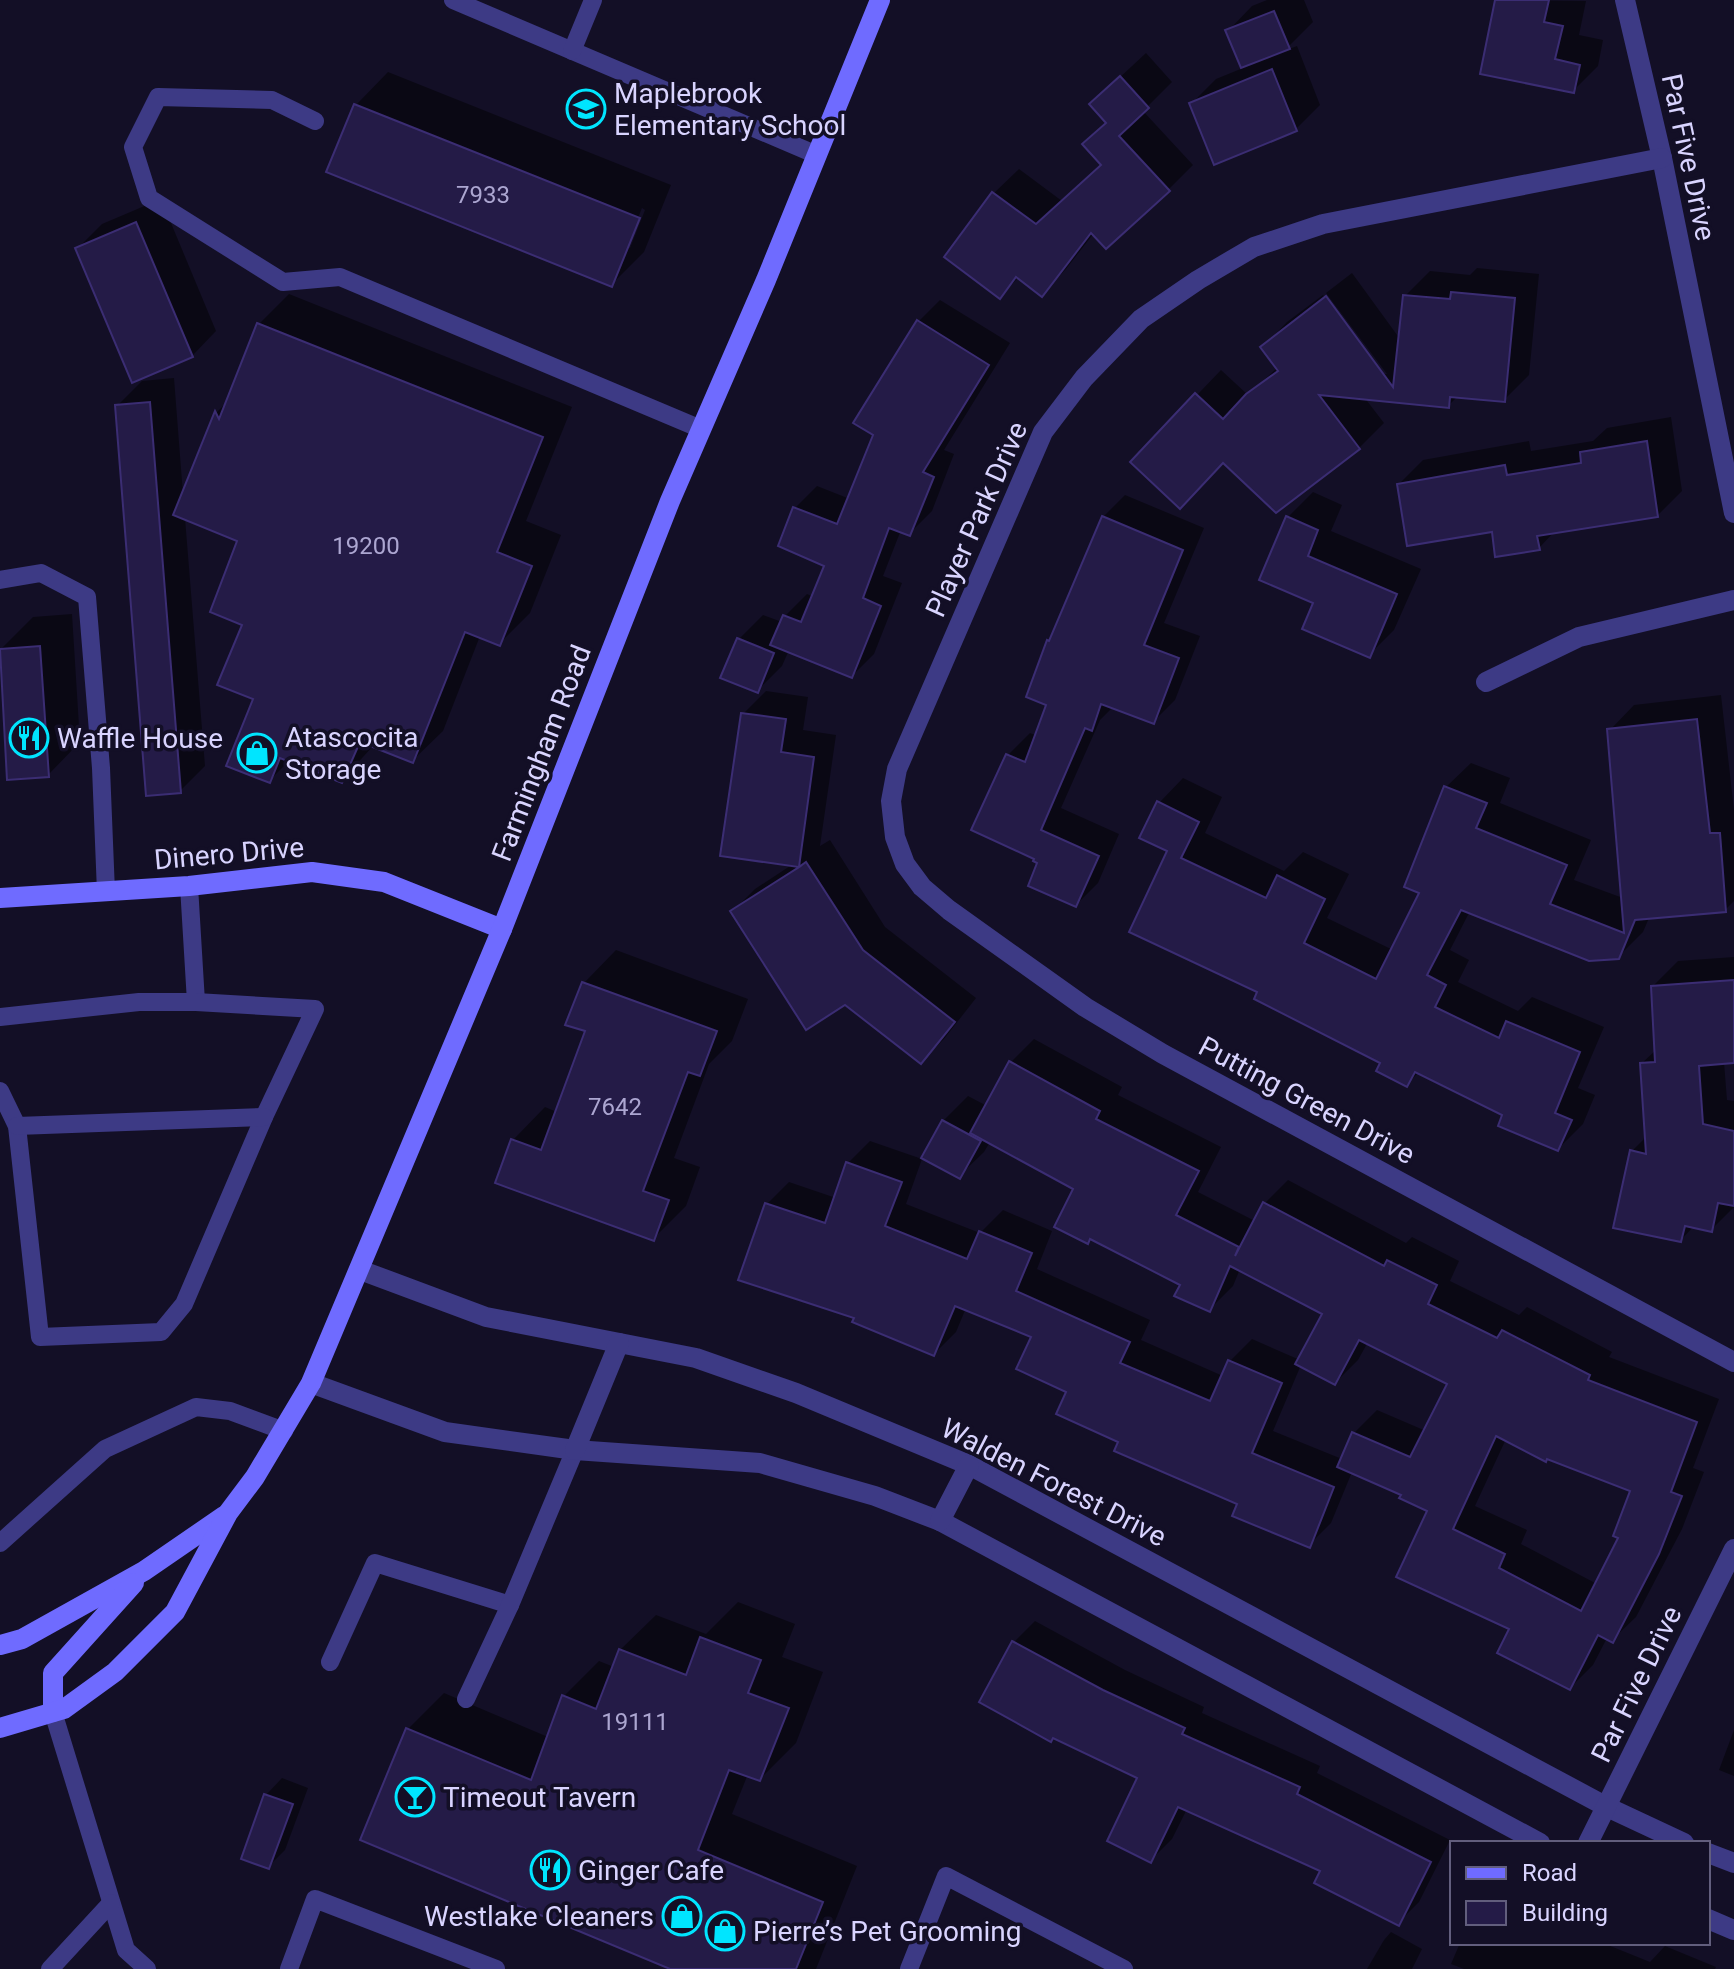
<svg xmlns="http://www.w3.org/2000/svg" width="1734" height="1969" font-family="Roboto,sans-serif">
<rect width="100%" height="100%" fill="#130f26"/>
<g fill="#0007" fill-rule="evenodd">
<polygon points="1267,0 1304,0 1313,22 1284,51 1297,46 1320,105 1295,130 1191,104 1216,79 1243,68 1228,31 1252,6"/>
<polygon points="1497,0 1586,1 1579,35 1603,40 1598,66 1573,91"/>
<polygon points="1146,53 1172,82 1143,111 1193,165 1168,190 1094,233 1066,269 1042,294 1019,277 999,297 946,257 994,193 1019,169 1062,201 1102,164 1107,122 1117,80"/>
<path d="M 388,72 L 671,185 L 644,252 L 612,284 L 356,105 ZM 642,208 L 645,210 L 630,248 L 626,248 Z"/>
<polygon points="161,199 216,331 192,356 77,249 102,224"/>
<polygon points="1477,268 1539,274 1529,375 1504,400 1459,395 1448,406 1364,397 1384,423 1359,448 1224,461 1133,462 1221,370 1248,395 1278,367 1263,347 1287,322 1323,295 1382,374 1387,374 1326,293 1352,273 1400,339 1405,296 1430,271 1470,275"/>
<polygon points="289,294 572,407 526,521 561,535 530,613 500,643 480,636 443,731 412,761 374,745 341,781 290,760 269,781 244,623 240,540 185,518 205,766 180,791 117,406 142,381 174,378 183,494 217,412 229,400 259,324"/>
<polygon points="940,300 1010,343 944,450 954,454 932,511 910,533 901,530 883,576 902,583 874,654 852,676 789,650 782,666 757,691 739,639 763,615 782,622 785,616 807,594 814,597 827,565 795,508 817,486 850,499 918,322"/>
<polygon points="1671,417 1682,491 1657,516 1555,531 1539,548 1493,530 1399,484 1423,460 1529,441 1531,451 1593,441 1607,428"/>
<polygon points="1313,492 1342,505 1331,531 1421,569 1394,630 1369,655 1316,602 1288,517"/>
<polygon points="1125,495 1204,528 1164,623 1200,636 1175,700 1153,722 1113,707 1100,720 1061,808 1119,834 1098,883 1076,905 1037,858 974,829 1008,755 1030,733 1037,736 1049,704 1028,696 1049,641 1053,636 1103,517"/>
<polygon points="72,614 80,742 48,775 0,650 33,617"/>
<polygon points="766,691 808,697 803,730 836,735 820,846 830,840 885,927 976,998 944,1039 921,1062 732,912 755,889 793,864 743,714"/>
<polygon points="1721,695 1734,810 1734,901 1725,910 1649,918 1643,932 1618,957 1470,911 1450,950 1469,960 1458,982 1518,1011 1532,997 1604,1027 1578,1088 1595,1095 1583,1124 1558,1149 1505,1114 1419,1072 1407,1084 1383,1062 1260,991 1170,850 1159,803 1183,778 1222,797 1205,833 1284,871 1303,852 1349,874 1327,918 1393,950 1422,892 1446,787 1471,763 1510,778 1500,803 1591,840 1574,880 1623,898 1610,730 1634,705"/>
<polygon points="616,950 748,999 732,1041 709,1064 674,1158 700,1167 686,1206 653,1239 513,1140 545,1107 557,1112 587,1030 584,983"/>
<polygon points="1734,957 1734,1061 1724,1062 1727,1100 1734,1101 1734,1207 1711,1230 1694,1226 1681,1240 1632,1151 1647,1136 1642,1063 1657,1049 1653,986 1678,961"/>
<path d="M 1034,1039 L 1122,1087 L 1118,1095 L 1221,1147 L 1198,1192 L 1255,1221 L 1265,1203 L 1288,1180 L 1406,1243 L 1412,1237 L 1459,1261 L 1450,1281 L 1519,1315 L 1527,1307 L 1612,1352 L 1609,1357 L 1719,1399 L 1693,1468 L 1704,1472 L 1682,1529 L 1636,1617 L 1612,1640 L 1607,1638 L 1593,1665 L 1570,1688 L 1512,1628 L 1430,1510 L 1404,1494 L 1352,1472 L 1331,1523 L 1309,1545 L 1239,1503 L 1120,1441 L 1069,1391 L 1034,1336 L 966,1308 L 956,1332 L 934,1354 L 857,1317 L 767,1204 L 789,1182 L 836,1198 L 848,1163 L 870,1141 L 922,1159 L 906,1204 L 980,1233 L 1003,1210 L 1052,1231 L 1037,1269 L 1150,1320 L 1141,1340 L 1223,1376 L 1230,1361 L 1252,1339 L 1300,1360 L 1324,1313 L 1240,1269 L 1233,1286 L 1209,1310 L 1075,1189 L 990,1142 L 984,1152 L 959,1176 L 943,1121 L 968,1096 L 987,1106 L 1011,1062 ZM 1368,1342 L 1450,1383 L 1426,1431 L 1377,1410 L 1354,1433 L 1342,1459 L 1273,1431 L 1301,1365 L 1335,1383 L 1358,1360 ZM 1506,1439 L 1633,1490 L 1620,1537 L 1597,1584 L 1521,1544 L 1527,1530 L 1475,1506 Z"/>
<polygon points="738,1602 795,1624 782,1657 823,1672 796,1743 760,1779 748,1774 732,1814 857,1866 816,1969 676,1969 362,1839 408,1729 444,1693 548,1737 563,1697 599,1661 614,1667 620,1650 656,1615 706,1634"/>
<polygon points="1035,1621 1125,1670 1204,1707 1202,1713 1320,1766 1317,1773 1450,1840 1419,1902 1398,1923 1323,1870 1187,1809 1172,1839 1151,1860 1140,1778 981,1701 1014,1642"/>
<polygon points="1734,1730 1734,1776 1719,1770"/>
<polygon points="282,1778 308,1788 285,1850 269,1866 266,1795"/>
<polygon points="1391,1932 1422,1949 1412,1969 1367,1969 1384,1940"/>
<polygon points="1460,1943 1603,1943 1650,1962 1665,1946 1716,1967 1715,1969 1464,1969 1451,1964"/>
</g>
<g fill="#241b47" stroke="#3b2d73" stroke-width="2" fill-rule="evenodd">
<polygon points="1495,0 1549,0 1544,22 1563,26 1555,59 1580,65 1574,93 1480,74"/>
<polygon points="1274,11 1290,49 1241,68 1225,30"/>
<polygon points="1272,69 1297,131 1214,165 1189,103"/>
<polygon points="1120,76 1149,108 1119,136 1170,191 1106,249 1091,233 1042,297 1016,277 1000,299 944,257 992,192 1036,224 1101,165 1082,144 1106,123 1089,104"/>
<polygon points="354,104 640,218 612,287 326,172"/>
<polygon points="136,222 193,357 132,383 75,248"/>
<polygon points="1451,292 1515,298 1505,402 1450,397 1449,408 1319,395 1360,449 1276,513 1223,463 1180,509 1130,462 1195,393 1223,419 1246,394 1278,371 1260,347 1326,296 1393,387 1403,295 1450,299"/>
<polygon points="917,320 989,365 923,472 934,477 910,536 889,528 863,598 881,606 852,678 770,645 783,615 801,622 824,566 778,546 793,507 837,524 873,435 853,423"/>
<polygon points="257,323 543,437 497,552 532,566 500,646 465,632 413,763 360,742 342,783 280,758 270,783 226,766 253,699 217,685 242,625 210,612 237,541 173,515 215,411 219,419"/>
<polygon points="150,402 181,793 146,796 115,405"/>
<polygon points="1647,441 1658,517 1537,536 1540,550 1495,557 1492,532 1407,546 1397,484 1505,465 1507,475 1581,463 1580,452"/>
<polygon points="1102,516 1183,550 1144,645 1179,658 1154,724 1101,704 1092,731 1085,728 1041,830 1099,856 1076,907 1028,886 1037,863 1033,861 1034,859 971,830 1006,754 1025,762 1046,705 1026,697 1047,640 1049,641"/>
<polygon points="1286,516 1318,530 1308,556 1397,594 1370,658 1302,629 1313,603 1259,580"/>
<polygon points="737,638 774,653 758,693 720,678"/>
<polygon points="40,646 49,777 7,780 0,649"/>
<polygon points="741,713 786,719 781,752 814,757 799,867 806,862 863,950 955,1022 921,1064 845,1005 806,1030 730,911 799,867 720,856"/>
<polygon points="1697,719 1710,833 1720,833 1726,912 1635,920 1619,959 1589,961 1461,910 1427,975 1446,985 1435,1007 1499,1038 1506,1021 1580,1052 1555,1113 1572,1120 1558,1151 1498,1126 1502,1115 1415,1072 1407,1087 1376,1071 1380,1063 1254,999 1257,992 1129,932 1167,851 1139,838 1157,801 1199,822 1181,858 1266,898 1277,875 1325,899 1304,943 1376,979 1419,893 1404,887 1444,786 1487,803 1476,828 1567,865 1550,904 1624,933 1607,729"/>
<polygon points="1734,980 1734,1063 1699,1066 1703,1124 1734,1131 1734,1206 1718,1203 1712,1232 1685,1226 1681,1242 1613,1228 1630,1150 1646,1154 1640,1063 1655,1062 1651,986"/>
<polygon points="582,982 717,1031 700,1076 688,1072 643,1191 669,1200 654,1241 495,1183 511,1139 541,1150 585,1031 565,1025"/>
<path d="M 1009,1061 L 1100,1111 L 1096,1119 L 1199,1171 L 1176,1215 L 1239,1247 L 1235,1256 L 1263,1202 L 1384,1266 L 1387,1260 L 1437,1285 L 1428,1304 L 1497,1338 L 1502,1330 L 1590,1375 L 1588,1380 L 1697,1422 L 1671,1492 L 1682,1496 L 1659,1554 L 1613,1643 L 1598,1635 L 1570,1690 L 1497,1653 L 1509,1629 L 1396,1577 L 1427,1511 L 1399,1498 L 1401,1495 L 1337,1467 L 1352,1432 L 1410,1457 L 1447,1384 L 1359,1340 L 1335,1385 L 1295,1364 L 1322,1314 L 1230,1266 L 1210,1312 L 1174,1296 L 1180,1285 L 1090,1239 L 1088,1244 L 1054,1227 L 1073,1189 L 970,1133 ZM 1496,1436 L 1546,1462 L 1547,1459 L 1630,1491 L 1613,1536 L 1618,1538 L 1581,1611 L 1499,1568 L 1505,1554 L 1453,1529 Z"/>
<polygon points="942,1120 981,1141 960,1179 921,1158"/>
<polygon points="846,1162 902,1182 885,1226 967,1259 979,1231 1032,1253 1016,1291 1130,1342 1120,1363 1210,1401 1228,1360 1282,1383 1252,1453 1334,1487 1310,1548 1232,1516 1237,1504 1114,1451 1118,1442 1056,1414 1066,1392 1016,1369 1031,1337 955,1306 934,1356 852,1322 854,1318 738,1280 765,1203 825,1223"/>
<polygon points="700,1637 761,1660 748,1693 789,1708 760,1781 729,1770 698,1850 823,1902 796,1969 670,1969 360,1840 406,1728 531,1780 562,1695 596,1709 619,1649 686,1675"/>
<polygon points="1012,1641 1103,1690 1185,1728 1182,1734 1300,1787 1297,1794 1431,1862 1399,1926 1314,1883 1320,1871 1178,1807 1151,1863 1107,1841 1137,1778 1053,1738 1051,1742 979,1702"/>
<polygon points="264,1794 293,1804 269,1869 241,1859"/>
</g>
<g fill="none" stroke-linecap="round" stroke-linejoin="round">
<g stroke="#3d3a85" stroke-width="18">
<polyline points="453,0 817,155"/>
<polyline points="572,51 593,0"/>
<polyline points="315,121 272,100 158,97 133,147 149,198 283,282 340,277 701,429"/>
<polyline points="0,580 41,573 87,597 101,768 106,892"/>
<polyline points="189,886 196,1002"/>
<polyline points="0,1017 139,1002 196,1002 315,1009 264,1117 184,1304 161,1332 40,1337 17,1126 0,1091"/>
<polyline points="17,1126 264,1117"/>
<polyline points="0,1543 105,1449 196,1407 230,1411 284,1431"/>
<polyline points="330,1662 375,1563 510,1605"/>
<polyline points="466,1699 510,1605 575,1450"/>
<polyline points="53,1712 126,1950 147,1969"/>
<polyline points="50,1969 111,1903"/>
<polyline points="289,1969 315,1899 496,1969"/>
<polyline points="909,1969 946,1876 1124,1969"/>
</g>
<g stroke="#3d3a85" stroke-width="20">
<polyline points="1625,0 1662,158 1734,513"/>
<polyline points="1662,158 1323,224 1254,247 1198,280 1141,319 1084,378 1043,432 897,769 891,801 895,837 905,864 922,887 949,910 1085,1007 1163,1054 1734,1362"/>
<polyline points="1486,682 1579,637 1734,600"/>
<polyline points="360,1270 486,1317 696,1358 796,1393 969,1465 1607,1807 1684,1843"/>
<polyline points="311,1383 445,1432 575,1450 760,1463 875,1496 940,1521 1540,1843"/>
<polyline points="575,1450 619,1343"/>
<polyline points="940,1521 969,1465"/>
<polyline points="1588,1843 1734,1549"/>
<polyline points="1708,1853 1734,1863"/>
<polyline points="1708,1919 1734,1930"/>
</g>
<g stroke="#6f6bff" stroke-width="20">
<polyline points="0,898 189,886 312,872 384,882 502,929"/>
<polyline points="0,1645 22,1639 144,1571 224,1516"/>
<polyline points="53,1712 53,1673 134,1583"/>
<polyline points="0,1728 64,1709 115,1672 175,1612 228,1513 255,1477 311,1383 502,929 670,501 766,280 880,0"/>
</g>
</g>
<defs>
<symbol id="school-ring" viewBox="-11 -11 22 22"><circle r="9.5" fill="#130f26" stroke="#00e5ff" stroke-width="1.5"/><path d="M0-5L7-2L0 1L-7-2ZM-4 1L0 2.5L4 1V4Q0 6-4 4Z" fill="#00e5ff"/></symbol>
<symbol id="restaurant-ring" viewBox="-11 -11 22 22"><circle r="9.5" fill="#130f26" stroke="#00e5ff" stroke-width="1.5"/><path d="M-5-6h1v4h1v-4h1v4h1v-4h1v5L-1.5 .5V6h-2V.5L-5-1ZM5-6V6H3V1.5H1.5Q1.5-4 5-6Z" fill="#00e5ff"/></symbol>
<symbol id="shop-ring" viewBox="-11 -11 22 22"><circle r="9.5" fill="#130f26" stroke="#00e5ff" stroke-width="1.5"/><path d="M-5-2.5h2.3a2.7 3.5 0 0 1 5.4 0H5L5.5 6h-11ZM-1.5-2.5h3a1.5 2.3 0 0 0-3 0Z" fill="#00e5ff"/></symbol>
<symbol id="bar-ring" viewBox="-11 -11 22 22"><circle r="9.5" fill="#130f26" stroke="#00e5ff" stroke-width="1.5"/><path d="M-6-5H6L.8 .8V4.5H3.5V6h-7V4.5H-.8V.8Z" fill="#00e5ff"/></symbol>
</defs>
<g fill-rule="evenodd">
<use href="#school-ring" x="564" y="87" width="44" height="44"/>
<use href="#restaurant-ring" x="7" y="716" width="44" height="44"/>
<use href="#shop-ring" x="235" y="731" width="44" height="44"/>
<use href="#bar-ring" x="393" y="1775" width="44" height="44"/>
<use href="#restaurant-ring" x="528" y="1848" width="44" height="44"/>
<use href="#shop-ring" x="660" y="1894" width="44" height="44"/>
<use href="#shop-ring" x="703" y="1909" width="44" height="44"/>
</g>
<g text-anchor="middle" stroke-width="7" stroke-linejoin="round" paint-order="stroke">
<g font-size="24" fill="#aca6d1">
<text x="483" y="203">7933</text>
<text x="366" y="554">19200</text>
<text x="615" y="1115">7642</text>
<text x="635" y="1730">19111</text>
</g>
<g font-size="28" fill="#d9d4ff" stroke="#130f26" text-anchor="start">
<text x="614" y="103">Maplebrook<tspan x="614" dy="32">Elementary School</tspan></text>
<text x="285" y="747">Atascocita<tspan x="285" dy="32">Storage</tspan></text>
<text x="57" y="748">Waffle House</text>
<text x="443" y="1807">Timeout Tavern</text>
<text x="578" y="1880">Ginger Cafe</text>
<text x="654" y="1926" text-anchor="end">Westlake Cleaners</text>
<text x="753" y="1941">Pierre’s Pet Grooming</text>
</g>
<g font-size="28" fill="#d9d4ff" stroke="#130f26">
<text transform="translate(1689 157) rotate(78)" y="10">Par Five Drive</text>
<text transform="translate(976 519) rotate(-66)" y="10">Player Park Drive</text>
<text transform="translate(541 753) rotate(-69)" y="10">Farmingham Road</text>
<text transform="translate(229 853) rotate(-5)" y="10">Dinero Drive</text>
<text transform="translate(1307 1100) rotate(28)" y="10">Putting Green Drive</text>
<text transform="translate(1054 1482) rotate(27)" y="10">Walden Forest Drive</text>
<text transform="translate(1636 1684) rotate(-64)" y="10">Par Five Drive</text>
</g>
</g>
<rect x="1450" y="1841" width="260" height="104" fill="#130f26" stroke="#625e7d" stroke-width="2"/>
<rect x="1466" y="1867" width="40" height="12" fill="#6f6bff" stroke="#625e7d" stroke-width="2"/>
<text x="1522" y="1881" font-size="24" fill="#d9d4ff">Road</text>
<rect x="1466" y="1901" width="40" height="24" fill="#241b47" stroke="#625e7d" stroke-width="2"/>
<text x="1522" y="1921" font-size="24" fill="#d9d4ff">Building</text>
</svg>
